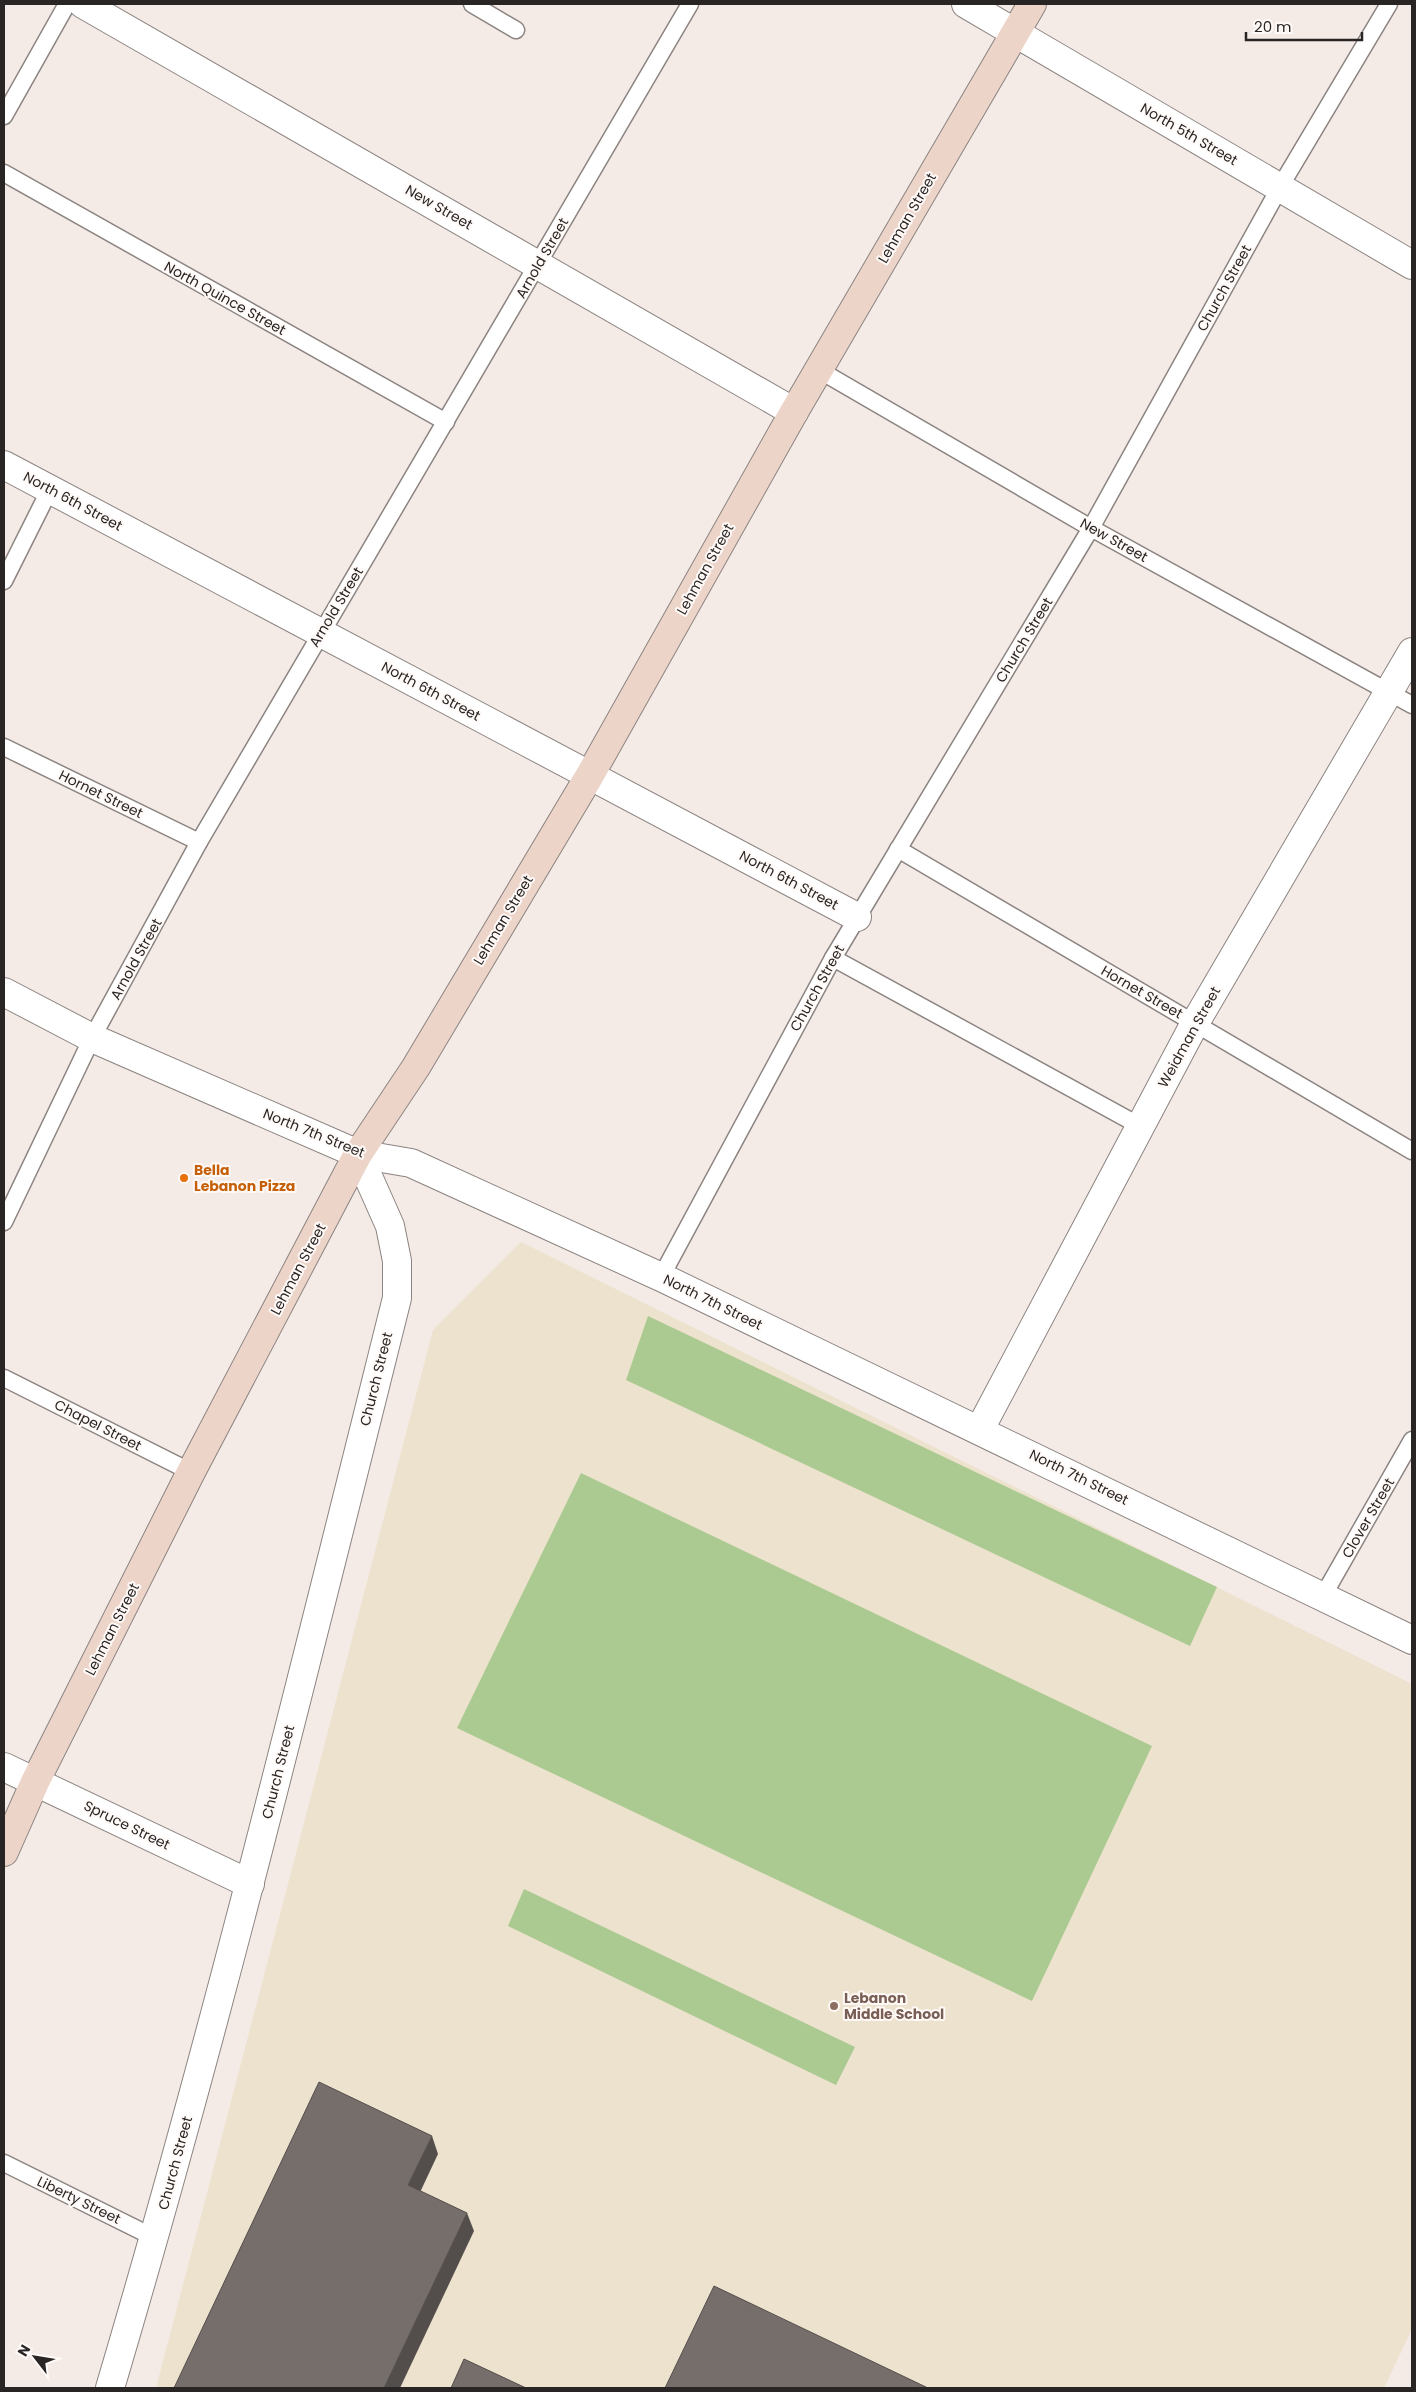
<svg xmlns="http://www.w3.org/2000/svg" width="1416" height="2392" font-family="Poppins,sans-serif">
<rect width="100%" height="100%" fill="#f4ebe7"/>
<polygon fill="#ede2cd" points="521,1242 1412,1684 1412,2329 1384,2388 156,2388 433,1330"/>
<g fill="#abca91">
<polygon points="648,1316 1217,1587 1190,1646 626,1380"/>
<polygon points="581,1473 1152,1746 1032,2001 457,1728"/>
<polygon points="524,1889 855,2047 836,2085 508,1926"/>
</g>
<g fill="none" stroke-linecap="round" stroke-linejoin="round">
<defs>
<g id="service">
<polyline points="472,4 516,30"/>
<polyline points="4,116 67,4"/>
<polyline points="4,173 446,422"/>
<polyline points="819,370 1091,528 1412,705"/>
<polyline points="4,581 50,489"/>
<polyline points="4,747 199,842"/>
<polyline points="898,849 1412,1151"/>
<polyline points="833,958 1140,1126"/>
<polyline points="4,1222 92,1038 199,842 690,4"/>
<polyline points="661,1277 833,958 1091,528 1280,187 1389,4"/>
<polyline points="4,1378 191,1472"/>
<polyline points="1323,1596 1412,1440"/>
<polyline points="4,2163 155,2238"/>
</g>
<g id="minor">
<polyline points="83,4 794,412"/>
<polyline points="966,4 1412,265"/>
<polyline points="4,465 857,917"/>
<polyline points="980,1429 1195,1023 1412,652"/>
<polyline points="4,1767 250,1884"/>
<path d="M 110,2388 C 217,2028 306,1662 397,1298 L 397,1261 L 390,1226 L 358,1154"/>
</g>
<polyline id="tertiary" points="4,992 92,1038 358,1154 411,1163 661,1277 1412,1640"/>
<polyline id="secondary" points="4,1852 35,1782 191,1472 358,1154 416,1067 590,775 794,412 1032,4"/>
</defs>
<use href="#service" stroke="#8c8480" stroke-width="19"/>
<use href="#minor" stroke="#8c8480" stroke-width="30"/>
<use href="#tertiary" stroke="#8c8480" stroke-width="30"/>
<use href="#secondary" stroke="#8c8480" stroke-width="30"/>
<use href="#service" stroke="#fff" stroke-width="16"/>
<use href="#minor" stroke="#fff" stroke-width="28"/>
<use href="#tertiary" stroke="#fff" stroke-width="28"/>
<use href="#secondary" stroke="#ecd4c9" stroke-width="28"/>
</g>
<g fill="#534d4b">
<polygon points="432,2136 438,2154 415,2203 408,2185"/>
<polygon points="467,2213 474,2231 400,2388 384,2388"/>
</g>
<g fill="#766e6b" stroke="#534d4b">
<polygon points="319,2082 432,2136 408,2185 467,2213 384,2388 174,2388"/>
<polygon points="714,2286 928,2388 665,2388"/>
<polygon points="464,2359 526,2388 451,2388"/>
</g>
<circle fill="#e8710a" stroke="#fff9f7" stroke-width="2" cx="184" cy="1178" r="5"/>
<circle fill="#8d6e63" stroke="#fff9f7" stroke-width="2" cx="834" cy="2006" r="5"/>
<g text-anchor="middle" stroke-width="4" stroke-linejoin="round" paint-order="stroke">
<g font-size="14" fill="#282524" stroke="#fff9f7">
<text transform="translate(1189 134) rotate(30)" y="5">North 5th Street</text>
<text transform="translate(439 207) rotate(30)" y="5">New Street</text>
<text transform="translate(907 218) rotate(-60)" y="5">Lehman Street</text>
<text transform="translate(542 258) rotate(-60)" y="5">Arnold Street</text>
<text transform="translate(1224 288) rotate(-61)" y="5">Church Street</text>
<text transform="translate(225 298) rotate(29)" y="5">North Quince Street</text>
<text transform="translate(73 501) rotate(28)" y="5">North 6th Street</text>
<text transform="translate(1114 540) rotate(29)" y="5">New Street</text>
<text transform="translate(705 569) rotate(-61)" y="5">Lehman Street</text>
<text transform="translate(336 607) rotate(-59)" y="5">Arnold Street</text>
<text transform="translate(1024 640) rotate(-59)" y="5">Church Street</text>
<text transform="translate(431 691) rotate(28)" y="5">North 6th Street</text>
<text transform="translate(101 794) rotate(26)" y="5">Hornet Street</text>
<text transform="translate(789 880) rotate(28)" y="5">North 6th Street</text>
<text transform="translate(503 920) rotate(-59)" y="5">Lehman Street</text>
<text transform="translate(136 959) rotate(-61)" y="5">Arnold Street</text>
<text transform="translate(817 988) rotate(-61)" y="5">Church Street</text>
<text transform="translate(1142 992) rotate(30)" y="5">Hornet Street</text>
<text transform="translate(1189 1037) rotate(-61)" y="5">Weidman Street</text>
<text transform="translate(314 1133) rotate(22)" y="5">North 7th Street</text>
<text transform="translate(298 1269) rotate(-62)" y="5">Lehman Street</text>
<text transform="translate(713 1302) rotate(26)" y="5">North 7th Street</text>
<text transform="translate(376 1379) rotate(-76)" y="5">Church Street</text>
<text transform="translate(98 1425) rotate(27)" y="5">Chapel Street</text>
<text transform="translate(1079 1477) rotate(26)" y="5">North 7th Street</text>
<text transform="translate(1368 1518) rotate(-60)" y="5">Clover Street</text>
<text transform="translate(112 1629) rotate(-63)" y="5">Lehman Street</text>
<text transform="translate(278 1772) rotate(-76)" y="5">Church Street</text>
<text transform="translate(127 1825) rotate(26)" y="5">Spruce Street</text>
<text transform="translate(175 2163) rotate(-75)" y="5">Church Street</text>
<text transform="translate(79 2200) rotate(26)" y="5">Liberty Street</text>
</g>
<g font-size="14" font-weight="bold" fill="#c56008" stroke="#fff9f7" text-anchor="start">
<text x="194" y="1175">Bella<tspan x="194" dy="16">Lebanon Pizza</tspan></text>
</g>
<g font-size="14" font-weight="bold" fill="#785e54" stroke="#fff9f7" text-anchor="start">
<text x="844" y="2003">Lebanon<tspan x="844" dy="16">Middle School</tspan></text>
</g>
</g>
<rect width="1416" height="2392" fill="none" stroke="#282524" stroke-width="10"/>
<g transform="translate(35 2357) rotate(301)" stroke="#fff9f7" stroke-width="4" paint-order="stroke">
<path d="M0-4L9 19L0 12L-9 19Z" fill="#282524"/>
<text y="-8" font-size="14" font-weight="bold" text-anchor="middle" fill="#282524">N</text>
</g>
<path d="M1246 32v8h116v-8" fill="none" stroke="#282524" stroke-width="2.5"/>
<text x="1254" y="32" font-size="15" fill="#282524" stroke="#fff9f7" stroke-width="4" paint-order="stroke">20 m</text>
</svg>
